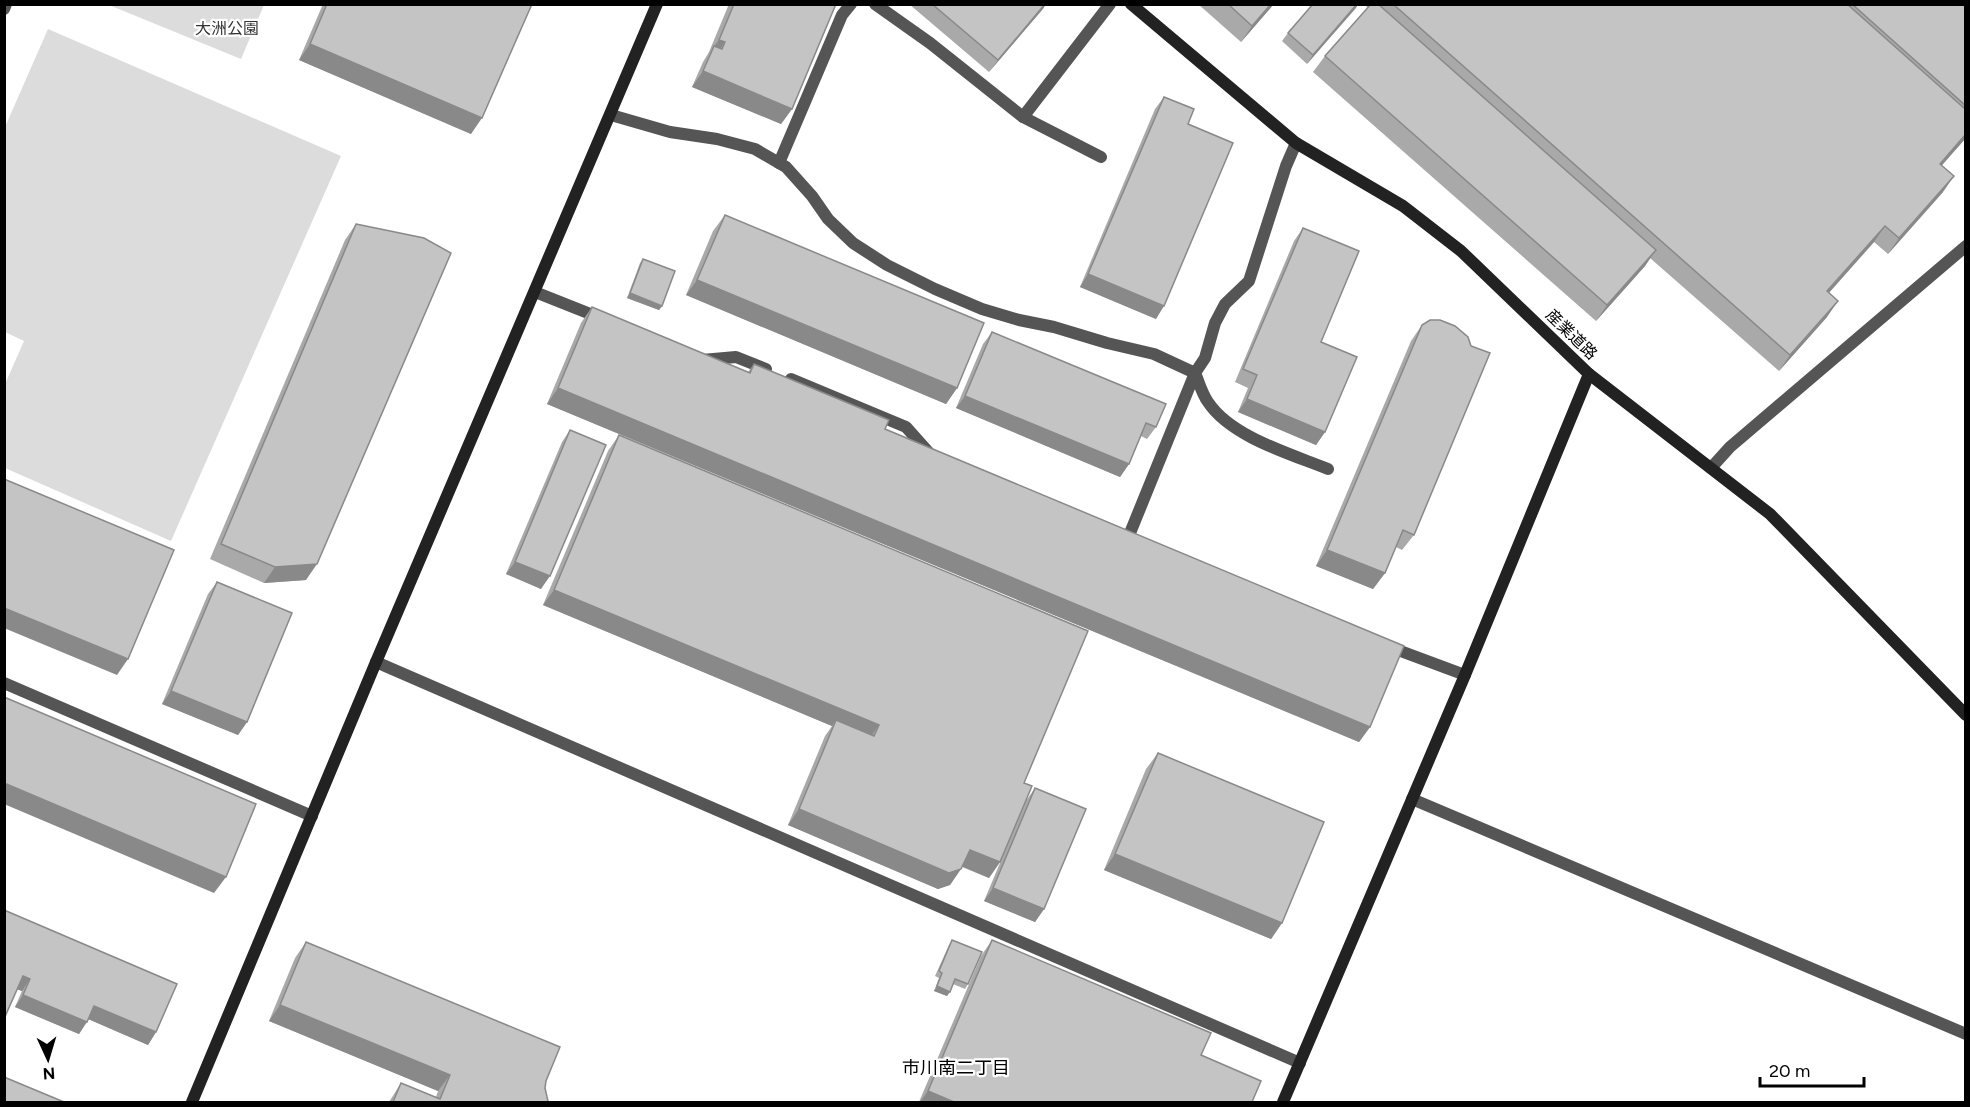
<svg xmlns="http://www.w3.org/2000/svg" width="1970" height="1107" font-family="Figtree,'Noto Sans JP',sans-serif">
<rect width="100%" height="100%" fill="#fff"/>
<g fill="#dcdcdc">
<polygon points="109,5 264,4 264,5 241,59"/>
<polygon points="48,29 341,156 171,541 5,468 5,384 24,341 5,332 5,127"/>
</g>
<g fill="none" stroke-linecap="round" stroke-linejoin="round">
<g stroke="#555" stroke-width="12">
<polyline points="875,4 930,43 1023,117 1101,157"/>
<path d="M 611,115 L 670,132 L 717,139 L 755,149 L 786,167 L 812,196 L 828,219 L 853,243 L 887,265 L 935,289 L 982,309 L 1019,320 L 1054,327 L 1107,343 L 1154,354 L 1195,373 C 1199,382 1202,394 1208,402 C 1231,437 1291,454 1328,469"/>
<polyline points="1023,117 1110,4"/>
<polyline points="779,163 842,15 851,4"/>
<polyline points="535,292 603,319"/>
<polyline points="702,360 736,357 766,369"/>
<polyline points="791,379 906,427 931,455"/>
<polyline points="1128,538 1195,373 1205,358 1215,323 1225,304 1249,281 1286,166 1296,143"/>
<polyline points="1387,646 1465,675"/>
</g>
<g stroke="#555" stroke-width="12">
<polyline points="4,9 6,4"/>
<polyline points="1711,468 1730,447 1966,246"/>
<polyline points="376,662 1300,1063"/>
<polyline points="4,683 312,816"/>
<polyline points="1412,799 1966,1034"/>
</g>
<g stroke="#222" stroke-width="12">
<polyline points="1131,4 1296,143 1403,206 1461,251 1589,374 1770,514 1966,715"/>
<polyline points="192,1102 376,662 657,4"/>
<polyline points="1283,1102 1465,675 1589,374"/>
</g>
</g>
<g fill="#a9a9a9">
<polygon points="323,4 532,4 471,134 299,60"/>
<polygon points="729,4 836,4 792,109 781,124 692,87 703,62 709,52"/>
<polygon points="909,4 1046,4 989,72"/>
<polygon points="1198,4 1274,4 1241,42"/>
<polygon points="1313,4 1358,4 1307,64 1282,41 1288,33"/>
<polygon points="1364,4 1963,4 1965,7 1965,139 1942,165 1943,192 1888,254 1874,242 1829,293 1827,317 1779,371 1650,258 1645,266 1596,321 1313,72 1325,56 1368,8"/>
<polygon points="1164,97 1188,124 1156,319 1080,287 1155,109"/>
<polygon points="725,215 957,388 946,404 686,295 713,231"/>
<polygon points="356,224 306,580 264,583 210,559 345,240"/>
<polygon points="1303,228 1321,342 1325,432 1316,445 1238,412 1248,388 1235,382 1294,241"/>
<polygon points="643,259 662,306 659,310 627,298 640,263"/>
<polygon points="592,307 748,372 754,364 885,429 1370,727 1359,742 547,404 581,323"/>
<polygon points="1422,325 1414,535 1402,550 1396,547 1385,573 1373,589 1316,566 1411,341"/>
<polygon points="992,332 1156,427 1147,439 1141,436 1129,464 1120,477 956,408 983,344"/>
<polygon points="570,430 541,589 506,574 562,442"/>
<polygon points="619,435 1024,783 1000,862 989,878 962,867 950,885 938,889 788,825 825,736 832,726 543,605 608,451"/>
<polygon points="217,582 247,722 238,735 162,704 208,594"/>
<polygon points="1158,753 1282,923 1271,939 1104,870 1146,769"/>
<polygon points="1035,788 1044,909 1035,922 984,901 1026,801"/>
<polygon points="4,910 156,1032 148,1045 88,1019 79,1034 15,1007 22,991 17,989"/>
<polygon points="952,940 968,984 965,989 953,984 947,996 934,991 939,978 935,976 949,945"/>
<polygon points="992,940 1201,1055 1252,1102 919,1102 981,956"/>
<polygon points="306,942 546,1081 545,1088 548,1102 389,1102 401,1083 436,1097 438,1091 269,1021 295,958"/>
</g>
<g fill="#898989">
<polygon points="1045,4 1046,4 1043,9 989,72 998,60"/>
<polygon points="1271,4 1274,4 1241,42 1252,26"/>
<polygon points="1357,4 1358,4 1356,8 1307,64 1313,55"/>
<polygon points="719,40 725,42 714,58 712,49"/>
<polygon points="310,44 482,118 471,134 299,60"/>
<polygon points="703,71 792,109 781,124 692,87"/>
<polygon points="1965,135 1965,139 1929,180 1940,164"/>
<polygon points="1954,176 1943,192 1888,254 1899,238"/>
<polygon points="1885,226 1874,242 1816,307 1827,291"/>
<polygon points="1656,250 1645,266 1596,321 1607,305"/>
<polygon points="1088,274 1164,306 1156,319 1080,287"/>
<polygon points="697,280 957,388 946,404 686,295"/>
<polygon points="630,293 662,306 659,310 627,298"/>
<polygon points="1838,301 1827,317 1779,371 1790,355"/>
<polygon points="558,388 1370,727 1359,742 547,404"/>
<polygon points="965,396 1129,464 1120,477 956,408"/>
<polygon points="1247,399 1325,432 1316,445 1238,412"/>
<polygon points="1327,550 1385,573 1373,589 1316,566"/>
<polygon points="515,562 550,576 541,589 506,574"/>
<polygon points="317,564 306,580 264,583 275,567"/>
<polygon points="554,590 879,725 868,741 836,720 832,726 543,605"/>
<polygon points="4,608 128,659 117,675 4,628"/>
<polygon points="171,691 247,722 238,735 162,704"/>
<polygon points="4,783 226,877 214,893 4,804"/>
<polygon points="799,809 961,869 950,885 938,889 788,825"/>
<polygon points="970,850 1000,862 989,878 959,865"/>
<polygon points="1115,854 1282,923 1271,939 1104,870"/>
<polygon points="993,888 1044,909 1035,922 984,901"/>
<polygon points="23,976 30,979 22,991 14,988"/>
<polygon points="937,986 950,992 947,996 934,991"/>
<polygon points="23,995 87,1022 79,1034 15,1007"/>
<polygon points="280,1005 450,1075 438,1091 269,1021"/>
<polygon points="94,1006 156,1032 148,1045 86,1018"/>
<polygon points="928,1091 954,1102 920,1102"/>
</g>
<g fill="#c4c4c4" stroke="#898989" stroke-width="1.5">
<polygon points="327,4 532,4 482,118 310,44"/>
<polygon points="734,4 836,4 792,109 703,71 714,46 722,49 725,42 719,40"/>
<polygon points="932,4 1045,4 998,60"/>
<polygon points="1228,4 1271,4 1252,26"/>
<polygon points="1313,4 1357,4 1313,55 1288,33"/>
<polygon points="1371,4 1378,4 1656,250 1607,305 1325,56"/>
<polygon points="1393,4 1847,4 1965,109 1965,135 1940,164 1954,176 1899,238 1885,226 1827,291 1838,301 1790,355"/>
<polygon points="1852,4 1963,4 1965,7 1965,105"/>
<polygon points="1164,97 1194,109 1188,124 1233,143 1164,306 1088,274"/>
<polygon points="725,215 984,323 957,388 697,280"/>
<polygon points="356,224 424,238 451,253 317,564 275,567 221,544"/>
<polygon points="1303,228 1359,251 1321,342 1357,357 1325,432 1247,399 1257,375 1243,369"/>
<polygon points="643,259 675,271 662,306 630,293"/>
<polygon points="592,307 750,373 754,364 889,420 885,429 1404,646 1370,727 558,388"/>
<polygon points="1430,320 1440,320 1455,326 1468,337 1471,346 1490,353 1414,535 1403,530 1385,573 1327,550 1422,325"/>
<polygon points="992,332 1166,404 1156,427 1146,423 1129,464 965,396"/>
<polygon points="570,430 606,445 550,576 515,562"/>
<polygon points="619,435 1088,631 1024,783 1032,786 1000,862 970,850 961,869 949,873 799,809 836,720 874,736 879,725 554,590"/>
<polygon points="4,479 174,550 128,659 4,608"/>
<polygon points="217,582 292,613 247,722 171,691"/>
<polygon points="4,697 256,804 226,877 4,783"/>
<polygon points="1158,753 1324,822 1282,923 1115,854"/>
<polygon points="1035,788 1086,809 1044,909 993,888"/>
<polygon points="4,910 177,984 156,1032 94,1006 87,1022 23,995 30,979 23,976 4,1019"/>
<polygon points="952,940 982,952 968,984 955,979 950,992 937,986 942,973 939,971"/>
<polygon points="992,940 1211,1033 1201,1055 1261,1081 1252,1102 954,1102 928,1091"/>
<polygon points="306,942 560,1047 546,1081 545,1088 548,1101 548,1102 393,1102 401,1083 440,1099 450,1075 280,1005"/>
<polygon points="4,1077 64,1102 4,1102"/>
</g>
<g text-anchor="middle" stroke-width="4.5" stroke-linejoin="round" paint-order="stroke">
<g font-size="16" fill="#333" stroke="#fff">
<text x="227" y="34">大洲公園</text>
</g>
<g font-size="16" fill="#000" stroke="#fff">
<text transform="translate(1572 334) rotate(44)" y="6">産業道路</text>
</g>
<g font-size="18" fill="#000" stroke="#fff">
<text x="956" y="1074">市川南二丁目</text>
</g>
</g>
<rect width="1970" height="1107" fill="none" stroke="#000000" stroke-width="12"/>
<g transform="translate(48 1059) rotate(176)" stroke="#ffffff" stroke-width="4.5" paint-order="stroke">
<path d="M0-4.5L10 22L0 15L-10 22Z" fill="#000000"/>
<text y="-9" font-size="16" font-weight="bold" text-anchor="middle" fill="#000000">N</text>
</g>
<path d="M1760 1077v9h104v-9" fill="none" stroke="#000000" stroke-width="3"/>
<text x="1769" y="1077" font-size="18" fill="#000000" stroke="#ffffff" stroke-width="4.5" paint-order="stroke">20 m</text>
</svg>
